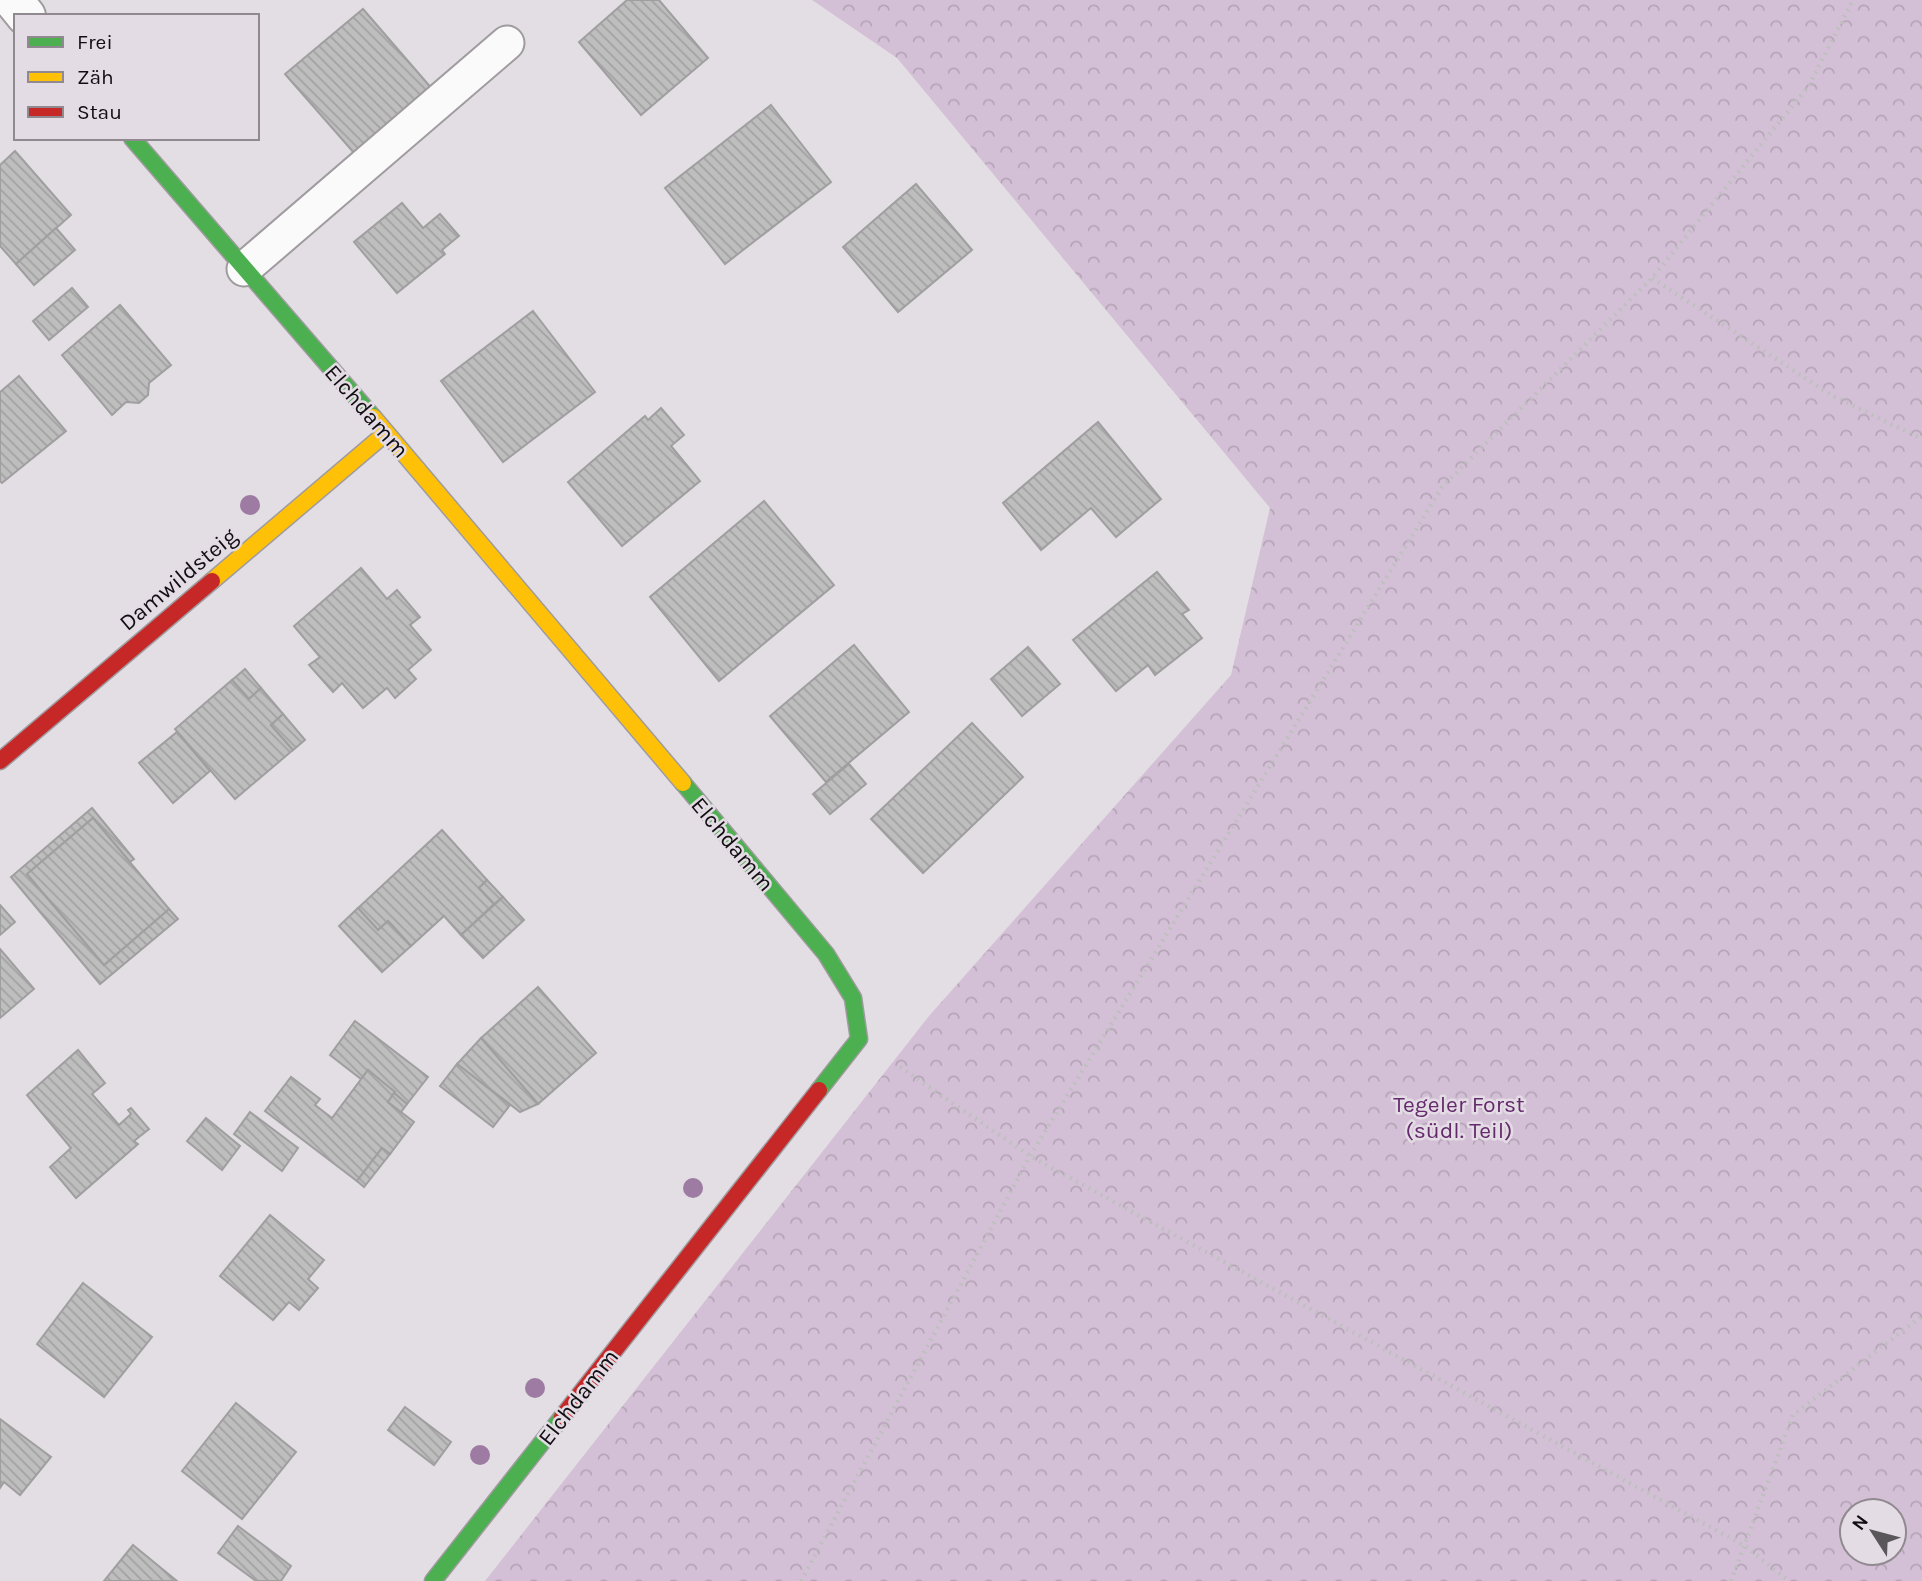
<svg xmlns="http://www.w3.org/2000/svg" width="1922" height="1581" font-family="Karla,sans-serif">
<defs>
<pattern id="forest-crowns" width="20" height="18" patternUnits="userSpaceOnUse" patternTransform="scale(1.75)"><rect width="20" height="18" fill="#d4c0d6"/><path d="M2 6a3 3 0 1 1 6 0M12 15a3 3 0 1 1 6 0" fill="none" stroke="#b5a4b7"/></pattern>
<pattern id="building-back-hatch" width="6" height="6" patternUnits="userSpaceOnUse" patternTransform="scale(1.75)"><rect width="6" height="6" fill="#bfbebe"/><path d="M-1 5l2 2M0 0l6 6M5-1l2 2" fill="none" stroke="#a3a2a2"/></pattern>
</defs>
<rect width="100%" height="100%" fill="#e3dee3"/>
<path fill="url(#forest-crowns)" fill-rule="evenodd" d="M 812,0 L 1922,0 L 1922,1581 L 485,1581 L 929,1016 L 1231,675 L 1270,508 L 897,58 ZM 1852,1511 L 1894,1511 L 1894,1553 L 1852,1553 Z"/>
<g fill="url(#building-back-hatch)" stroke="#a09f9f" stroke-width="2">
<polygon points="627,0 659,0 708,58 641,115 579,42"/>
<polygon points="363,9 433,90 355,154 285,74"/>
<polygon points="771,105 831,182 725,264 665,188"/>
<polygon points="15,151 71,215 16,264 0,246 0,165"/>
<polygon points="916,184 972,250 898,312 843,247"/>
<polygon points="402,203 423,228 440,214 459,236 442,250 445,254 397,293 354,242"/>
<polygon points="56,228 75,250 34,285 16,264"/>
<polygon points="72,288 88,307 49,340 33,321"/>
<polygon points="120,305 171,365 149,383 148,395 139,403 126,402 112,415 62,355"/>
<polygon points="533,311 595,392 503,462 441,381"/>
<polygon points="19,376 66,431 2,483 0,481 0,392"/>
<polygon points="661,408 684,435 671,446 700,481 622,546 568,482 645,416 648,420"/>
<polygon points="1098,422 1161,499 1116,537 1091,508 1041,550 1003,503"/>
<polygon points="764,501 834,585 719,681 650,597"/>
<polygon points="361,568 387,599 397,590 420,617 410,625 431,650 408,670 416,679 395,698 387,688 363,708 342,683 333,692 309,665 320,657 294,626"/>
<polygon points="1157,572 1189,610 1182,614 1202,638 1155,675 1148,665 1116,691 1073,640"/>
<polygon points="854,645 909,712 826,782 770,716"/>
<polygon points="1028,647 1060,684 1022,716 991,679"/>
<polygon points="245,669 261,688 249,699 232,680"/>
<polygon points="232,680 249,699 261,688 283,714 271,725 293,750 235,799 175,729"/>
<polygon points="283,714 305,740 293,750 271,725"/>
<polygon points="972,723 1023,777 923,873 871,819"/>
<polygon points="177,732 210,771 173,803 139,763"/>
<polygon points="849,764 866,784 830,814 813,794"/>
<polygon points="92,808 134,859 130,862 93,818 27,874 104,965 169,909 178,919 100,984 11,877"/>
<polygon points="93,818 169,909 104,965 27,874"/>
<polygon points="442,830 487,880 479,888 494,904 461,935 444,916 411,946 388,921 378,930 358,908"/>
<polygon points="487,880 503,897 494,904 479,888"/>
<polygon points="503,897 524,920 483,958 461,935"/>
<polygon points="0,905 15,922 0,935"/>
<polygon points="358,908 378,930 388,921 411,946 382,972 339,926"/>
<polygon points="0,949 34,989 0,1018"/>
<polygon points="538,987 596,1053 538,1104 481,1038"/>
<polygon points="355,1021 428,1077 407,1104 368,1070 361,1079 330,1055"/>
<polygon points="481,1038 538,1104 520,1112 457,1064"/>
<polygon points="78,1050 105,1083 92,1094 119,1125 131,1114 128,1110 131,1108 149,1129 134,1141 138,1144 76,1198 50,1167 71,1148 27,1095"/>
<polygon points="457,1064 510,1105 493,1127 440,1086"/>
<polygon points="368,1070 395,1092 388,1102 414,1122 390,1154 382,1148 357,1181 265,1111 291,1077 320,1099 315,1105 332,1118"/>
<polygon points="394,1093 407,1104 401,1112 388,1102"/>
<polygon points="250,1112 298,1148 282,1171 234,1134"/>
<polygon points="206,1118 240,1146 222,1170 187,1141"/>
<polygon points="382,1148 390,1154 364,1187 357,1181"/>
<polygon points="270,1215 324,1260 308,1279 318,1288 299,1310 289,1302 273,1320 220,1276"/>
<polygon points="83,1283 152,1337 104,1397 37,1344"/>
<polygon points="236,1403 296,1452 242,1519 182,1471"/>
<polygon points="405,1407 451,1442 434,1465 388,1430"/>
<polygon points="0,1419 51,1457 20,1495 4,1482 0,1488"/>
<polygon points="238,1526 291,1566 281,1581 256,1581 218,1553"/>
<polygon points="133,1545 177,1581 104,1581"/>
</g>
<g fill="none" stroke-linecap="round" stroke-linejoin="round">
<defs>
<polyline id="lane" points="244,269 507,43"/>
<polyline id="street" points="13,0 26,16"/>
<g id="fast">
<polyline points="132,138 373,417"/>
<polyline points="683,783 826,954 853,998 859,1039 819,1090"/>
<polyline points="433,1581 562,1417"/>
</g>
<g id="slow">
<polyline points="373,417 683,783"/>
<polyline points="212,581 386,433"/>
</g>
<g id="jam">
<polyline points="0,761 212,581"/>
<polyline points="562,1417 819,1090"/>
</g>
</defs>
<use href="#lane" stroke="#9f9b9f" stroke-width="37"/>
<use href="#street" stroke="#9f9b9f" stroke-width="42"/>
<use href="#fast" stroke="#9f9b9f" stroke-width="19"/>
<use href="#slow" stroke="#9f9b9f" stroke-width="19"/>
<use href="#jam" stroke="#9f9b9f" stroke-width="19"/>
<g stroke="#c0bfc0" stroke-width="4.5" stroke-dasharray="2 5" stroke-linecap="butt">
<polyline points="1652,278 1831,395 1922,439"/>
<polyline points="900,1067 1030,1156 1745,1546 1789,1581"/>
<polyline points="801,1581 1030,1156 1442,487 1652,278 1808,87 1853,0"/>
<polyline points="1731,1581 1793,1415 1922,1316"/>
</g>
<use href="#lane" stroke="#fbfafb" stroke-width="33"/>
<use href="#street" stroke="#fbfafb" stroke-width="38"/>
<use href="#fast" stroke="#4caf50" stroke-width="16"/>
<use href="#slow" stroke="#ffc107" stroke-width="16"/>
<use href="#jam" stroke="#c62828" stroke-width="16"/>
</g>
<g fill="#9d7ba2">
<circle cx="250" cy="505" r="10"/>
<circle cx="693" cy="1188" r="10"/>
<circle cx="535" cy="1388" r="10"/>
<circle cx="480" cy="1455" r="10"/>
</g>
<g text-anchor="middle" stroke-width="5" stroke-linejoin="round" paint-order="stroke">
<g font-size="23" fill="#110e11" stroke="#e4dce5">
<text transform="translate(367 411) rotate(49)" y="8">Elchdamm</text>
<text transform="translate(178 579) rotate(-40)" y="8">Damwildsteig</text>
<text transform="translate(733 844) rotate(50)" y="8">Elchdamm</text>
<text transform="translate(578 1397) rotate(-52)" y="8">Elchdamm</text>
</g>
<g font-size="23" fill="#642a6c" stroke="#e4dce5">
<text x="1459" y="1112">Tegeler Forst<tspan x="1459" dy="26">(südl. Teil)</tspan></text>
</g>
</g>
<rect x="14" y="14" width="245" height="126" fill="#e4dce5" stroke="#908a90" stroke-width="2"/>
<rect x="28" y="37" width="35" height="10" fill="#4caf50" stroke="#908a90" stroke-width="2"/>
<text x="77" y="49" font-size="21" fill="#110e11">Frei</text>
<rect x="28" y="72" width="35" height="10" fill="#ffc107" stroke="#908a90" stroke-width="2"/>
<text x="77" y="84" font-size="21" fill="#110e11">Zäh</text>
<rect x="28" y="107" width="35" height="10" fill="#c62828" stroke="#908a90" stroke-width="2"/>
<text x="77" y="119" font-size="21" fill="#110e11">Stau</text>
<g transform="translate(1873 1532) rotate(306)"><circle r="33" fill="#e4dce5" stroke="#908a90" stroke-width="2"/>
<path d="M0-5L12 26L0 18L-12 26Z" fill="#5a575a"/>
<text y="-10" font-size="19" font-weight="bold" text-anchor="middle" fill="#110e11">N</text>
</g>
</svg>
